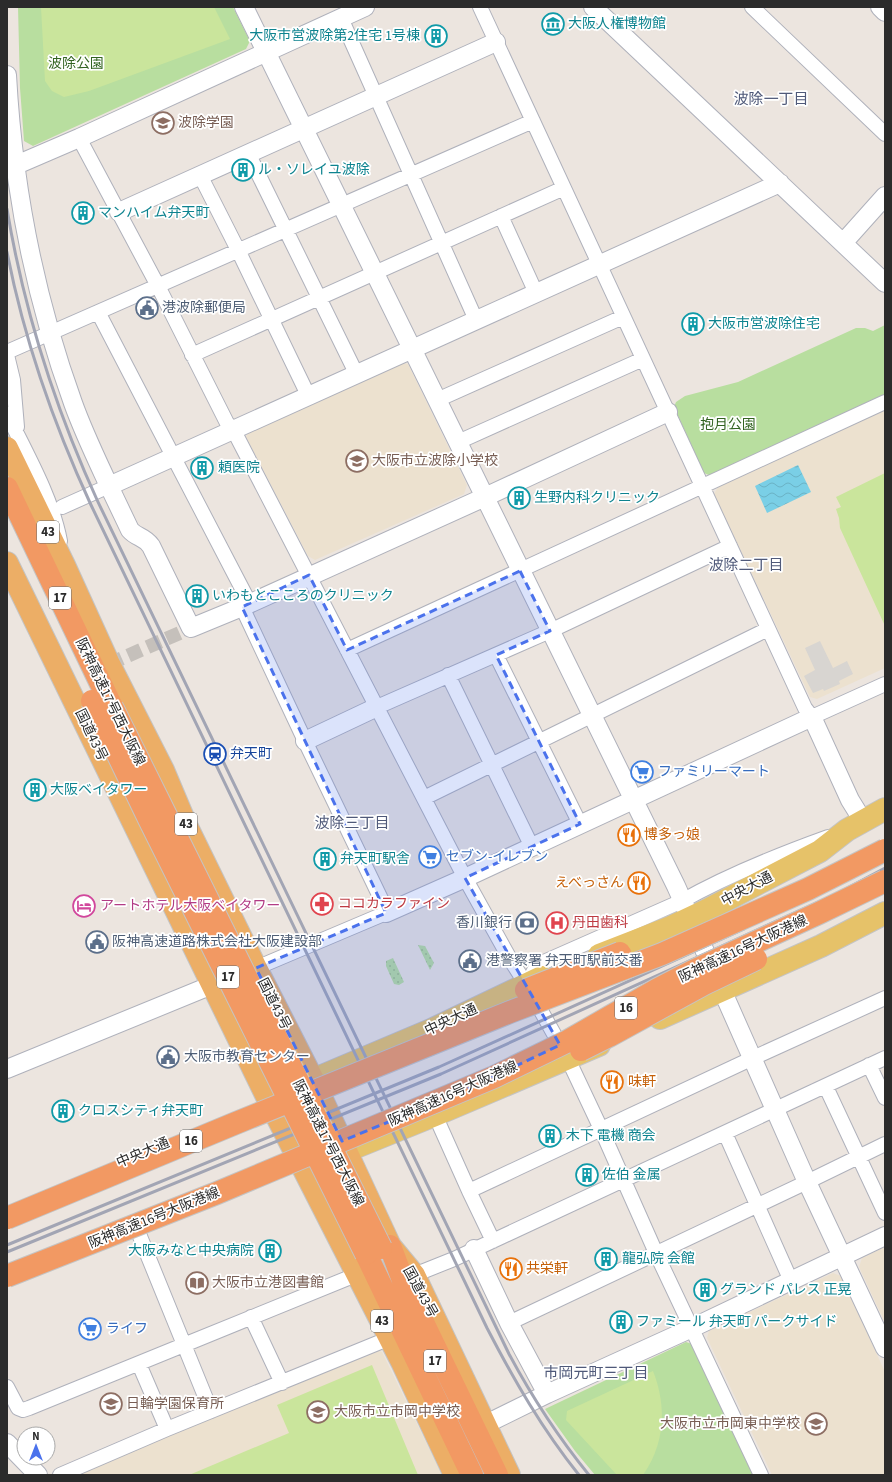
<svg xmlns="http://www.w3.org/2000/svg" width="892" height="1482" font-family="'Source Sans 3','Noto Sans JP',sans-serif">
<defs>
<pattern id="grass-dots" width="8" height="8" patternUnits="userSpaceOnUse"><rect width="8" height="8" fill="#b8de9f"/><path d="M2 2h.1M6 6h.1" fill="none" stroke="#9ebf89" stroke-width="1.8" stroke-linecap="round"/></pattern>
<pattern id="water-waves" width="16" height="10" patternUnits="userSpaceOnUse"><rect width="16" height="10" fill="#7acfe6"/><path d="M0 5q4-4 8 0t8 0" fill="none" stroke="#6ab2c5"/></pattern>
</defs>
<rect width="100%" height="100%" fill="#ece5df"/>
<path fill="#ece1cf" d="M400 362 408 364 467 485 464 494 315 560 308 556 246 437 249 430Z
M885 408V668L817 699 810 697 714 494 718 487Z
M885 1247V1323L859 1267 862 1258Z
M833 1273 841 1276 885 1372V1475H772L707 1338 709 1331Z
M376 1350 382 1352 442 1475H76L77 1472Z"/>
<path fill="url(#grass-dots)" d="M418 945 425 946 434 963 430 970Z
M393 958 404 982 399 985 394 984 386 966V961Z"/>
<path fill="#b8de9f" d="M18 7H233L250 41 246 49 33 146 24 141 20 88Z
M885 325V397L711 476 704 473 674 407 676 402 685 396 738 382 856 328H865L873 331Z
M686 1342 692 1344 755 1475H595L575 1451 545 1409Z"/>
<path fill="#cae59c" d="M41 7H214L230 39 89 91 64 97 52 91 45 81Z
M885 473V626L840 528 839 518 836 509 841 507 836 497Z
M372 1365 418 1475H189L289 1433 277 1405Z
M653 1371C667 1406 665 1444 643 1475H617L566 1420 567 1411Z"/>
<path fill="#d8d5d1" d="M820 641 833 668 847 661 853 674 839 681 840 684 824 691 823 689 813 693 804 676 815 670 805 648Z"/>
<path fill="url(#water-waves)" d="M798 465 811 492 767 513 755 486Z"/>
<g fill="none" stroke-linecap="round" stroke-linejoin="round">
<path stroke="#c5c0bb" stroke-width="14" stroke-dasharray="14 7" stroke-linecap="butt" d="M109 664 191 628"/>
<g stroke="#afb1bb" stroke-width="16">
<path id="minor" d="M480 7 805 708 812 717 885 684
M752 7 885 134
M341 18 476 320
M79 138 158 286 227 423 233 429 465 878 510 959 526 984 568 1059 601 1129 656 1253 761 1475
M248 153 356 373
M200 175 238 250 308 395
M501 216 536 293
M98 312 249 602
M7 352 533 121
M7 355 13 380 17 427
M192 355 564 188
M437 400 623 317
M7 414C26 453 52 498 60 541
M458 442 643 359
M62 507 109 486
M242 607 305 741 382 901 386 913 256 968
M347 650 885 402
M496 655 580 824
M448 675 532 847
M377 707 550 631 730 546
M424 798 768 629
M527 984 537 965 682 901C728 875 778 855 828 837
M869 1065 885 1098
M826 1087 885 1213
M435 1115 469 1191 493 1241
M725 1133 791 1281
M469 1191 753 1058 885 998
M139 1234 211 1411
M414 1275 454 1259 885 1058
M251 1317 282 1383
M509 1323 807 1182 885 1144
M139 1364 167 1429
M7 1387 18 1408 23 1410 29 1408C139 1364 248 1318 358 1274
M60 1475 167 1429 390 1338"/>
</g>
<g stroke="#afb1bb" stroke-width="20">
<path id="tertiary" d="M244 7 676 886 807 1182 885 1348
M593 7 885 283
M880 7 885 12
M7 75C13 185 35 298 73 403 83 431 96 458 109 486
M7 169 79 138 365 7
M119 212 496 42
M843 243 885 196
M668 412 485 497 242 607 191 628 151 546C144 536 137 538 130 530L109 486 780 183
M305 741 377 707
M386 913 465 878 812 717 850 800 863 821
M7 1069 212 985
M474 1249 509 1323 547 1394
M484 1425 547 1394 692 1328 885 1236
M7 1443 38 1475"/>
</g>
<g stroke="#c4c4c4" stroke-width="24">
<path id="primary" d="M599 955 671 927 707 910 820 851 847 830 885 809
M660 1018 821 946 885 913
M296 1087 431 1030 542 977
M329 1158 435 1115 599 1045"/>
</g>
<g stroke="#c4c4c4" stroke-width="24">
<path id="trunk" d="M7 448 64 565 109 664 163 770 187 827 256 968 313 1080 390 1246 414 1275 509 1475
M7 563 268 1099 402 1362 455 1475"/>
</g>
<g stroke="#c4c4c4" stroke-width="24">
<path id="motorway" d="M7 488 112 707
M390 1246 404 1283 497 1475
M366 1254 472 1475"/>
</g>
<use href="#minor" stroke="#fff" stroke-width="14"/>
<use href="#tertiary" stroke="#fff" stroke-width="18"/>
<use href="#primary" stroke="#e6c269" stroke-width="22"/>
<use href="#trunk" stroke="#ecae66" stroke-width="22"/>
<use href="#motorway" stroke="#f29963" stroke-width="22"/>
<path stroke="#a2a5b4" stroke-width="3" d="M7 209C24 311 55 408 98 502L509 1354C532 1397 558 1437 589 1475
M7 252C24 339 54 425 91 505L487 1328C514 1380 542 1429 579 1475
M7 1245 439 1067 744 929
M7 1252 441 1074 836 894 885 868"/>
<g stroke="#c4c4c4" stroke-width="24" stroke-linecap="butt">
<path id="motorway-bridge" d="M92 701 150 821 366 1254
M112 707 381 1248
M526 990 620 953
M581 1050 609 1036 704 984 756 959
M7 1218 236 1123 510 1012 662 954 808 889 885 850
M7 1276 217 1193 494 1077 566 1042 658 989 693 971 819 913 885 881"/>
</g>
<use href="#motorway-bridge" stroke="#f29963" stroke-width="22"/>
</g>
<path fill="#4b72ec" fill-opacity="0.2" stroke="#4b72ec" stroke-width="3" stroke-dasharray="8 5" stroke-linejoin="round" d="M520 571 550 631 496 655 580 824 465 878 560 1045 459 1093 342 1141 256 968 386 913 242 607 309 575 347 650Z"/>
<defs>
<g id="museum-ring" transform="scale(1.15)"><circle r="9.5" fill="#fff" stroke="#0f9aa8" stroke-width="1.5"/><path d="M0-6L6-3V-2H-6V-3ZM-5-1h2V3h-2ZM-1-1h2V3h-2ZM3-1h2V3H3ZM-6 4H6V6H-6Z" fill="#0f9aa8"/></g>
<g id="building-ring" transform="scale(1.15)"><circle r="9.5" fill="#fff" stroke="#0f9aa8" stroke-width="1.5"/><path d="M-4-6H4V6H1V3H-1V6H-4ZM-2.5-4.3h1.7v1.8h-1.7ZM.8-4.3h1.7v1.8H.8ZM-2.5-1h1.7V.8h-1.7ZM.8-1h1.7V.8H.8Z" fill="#0f9aa8"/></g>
<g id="school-ring" transform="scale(1.15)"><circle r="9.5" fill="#fff" stroke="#8d6e63" stroke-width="1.5"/><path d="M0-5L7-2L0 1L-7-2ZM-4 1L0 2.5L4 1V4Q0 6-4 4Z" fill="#8d6e63"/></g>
<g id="civic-ring" transform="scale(1.15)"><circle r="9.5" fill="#fff" stroke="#5c6f8a" stroke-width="1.5"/><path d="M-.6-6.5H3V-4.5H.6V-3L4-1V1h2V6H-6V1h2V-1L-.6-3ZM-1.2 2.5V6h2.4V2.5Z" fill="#5c6f8a"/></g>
<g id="station-ring" transform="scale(1.15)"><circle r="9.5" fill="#fff" stroke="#1a4fb4" stroke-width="1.5"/><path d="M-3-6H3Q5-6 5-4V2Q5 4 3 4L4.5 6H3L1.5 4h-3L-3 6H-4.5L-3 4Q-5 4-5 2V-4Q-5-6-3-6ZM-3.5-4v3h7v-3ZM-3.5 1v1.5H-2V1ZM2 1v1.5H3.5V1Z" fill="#1a4fb4"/></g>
<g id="supermarket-ring" transform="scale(1.15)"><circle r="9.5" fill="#fff" stroke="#3f7fe0" stroke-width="1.5"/><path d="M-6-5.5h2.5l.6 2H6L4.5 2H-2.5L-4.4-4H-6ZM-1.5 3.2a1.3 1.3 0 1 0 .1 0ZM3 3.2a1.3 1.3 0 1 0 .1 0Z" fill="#3f7fe0"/></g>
<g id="restaurant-ring" transform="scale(1.15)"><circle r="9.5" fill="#fff" stroke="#e8710a" stroke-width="1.5"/><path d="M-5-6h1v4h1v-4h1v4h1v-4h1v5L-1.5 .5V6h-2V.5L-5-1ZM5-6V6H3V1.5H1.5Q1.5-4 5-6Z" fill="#e8710a"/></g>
<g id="pharmacy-ring" transform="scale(1.15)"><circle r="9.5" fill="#fff" stroke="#e0444e" stroke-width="1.5"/><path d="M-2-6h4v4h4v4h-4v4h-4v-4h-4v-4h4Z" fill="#e0444e"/></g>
<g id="hotel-ring" transform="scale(1.15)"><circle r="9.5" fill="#fff" stroke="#d1479c" stroke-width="1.5"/><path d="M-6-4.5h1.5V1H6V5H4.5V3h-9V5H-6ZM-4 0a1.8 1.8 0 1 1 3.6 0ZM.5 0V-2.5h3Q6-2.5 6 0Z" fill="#d1479c"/></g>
<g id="bank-ring" transform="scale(1.15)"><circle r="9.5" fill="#fff" stroke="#5c6f8a" stroke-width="1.5"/><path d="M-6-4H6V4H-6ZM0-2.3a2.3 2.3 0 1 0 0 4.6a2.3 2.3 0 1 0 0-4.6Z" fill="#5c6f8a"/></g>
<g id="hospital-ring" transform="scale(1.15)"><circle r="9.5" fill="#fff" stroke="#e0444e" stroke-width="1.5"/><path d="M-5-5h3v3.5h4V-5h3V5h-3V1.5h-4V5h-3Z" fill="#e0444e"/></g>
<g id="library-ring" transform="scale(1.15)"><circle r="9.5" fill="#fff" stroke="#8d6e63" stroke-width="1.5"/><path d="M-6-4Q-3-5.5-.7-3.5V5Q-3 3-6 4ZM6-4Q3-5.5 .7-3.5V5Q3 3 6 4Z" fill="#8d6e63"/></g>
</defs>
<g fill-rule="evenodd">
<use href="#museum-ring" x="553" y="24"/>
<use href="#building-ring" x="436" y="36"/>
<use href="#school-ring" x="163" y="123"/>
<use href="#building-ring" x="243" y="170"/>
<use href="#building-ring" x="83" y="213"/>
<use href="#civic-ring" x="147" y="308"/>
<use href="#building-ring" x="693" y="324"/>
<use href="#school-ring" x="357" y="461"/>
<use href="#building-ring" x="202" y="468"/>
<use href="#building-ring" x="519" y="498"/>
<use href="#building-ring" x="197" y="596"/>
<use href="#station-ring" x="215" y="754"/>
<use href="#supermarket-ring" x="642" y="772"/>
<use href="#building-ring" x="35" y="790"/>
<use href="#restaurant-ring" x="629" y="835"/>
<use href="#supermarket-ring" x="430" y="857"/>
<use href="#building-ring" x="325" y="859"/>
<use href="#restaurant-ring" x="639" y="883"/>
<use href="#pharmacy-ring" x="322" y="904"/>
<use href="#hotel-ring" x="84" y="906"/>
<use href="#bank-ring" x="527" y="923"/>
<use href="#hospital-ring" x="557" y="923"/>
<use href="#civic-ring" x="97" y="942"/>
<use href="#civic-ring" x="470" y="961"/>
<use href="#civic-ring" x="168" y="1057"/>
<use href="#restaurant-ring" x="612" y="1082"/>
<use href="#building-ring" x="63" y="1111"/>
<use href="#building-ring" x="550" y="1136"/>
<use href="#building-ring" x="587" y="1175"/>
<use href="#building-ring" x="270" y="1251"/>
<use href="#building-ring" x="606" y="1259"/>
<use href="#restaurant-ring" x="511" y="1269"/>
<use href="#library-ring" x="197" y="1283"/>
<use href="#building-ring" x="705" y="1290"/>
<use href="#building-ring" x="621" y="1322"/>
<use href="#supermarket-ring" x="90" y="1329"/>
<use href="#school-ring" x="111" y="1404"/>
<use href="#school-ring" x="318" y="1412"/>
<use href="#school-ring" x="816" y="1424"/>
</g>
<g text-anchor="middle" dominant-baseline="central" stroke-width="3.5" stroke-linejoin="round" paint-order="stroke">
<g fill="#fff" stroke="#6b6b6b" stroke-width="1">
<rect x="37" y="521" width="22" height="22" rx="3"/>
<rect x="49" y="587" width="22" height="22" rx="3"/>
<rect x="175" y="813" width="22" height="22" rx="3"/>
<rect x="217" y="966" width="22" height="22" rx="3"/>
<rect x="615" y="997" width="22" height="22" rx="3"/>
<rect x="180" y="1130" width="22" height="22" rx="3"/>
<rect x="371" y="1310" width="22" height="22" rx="3"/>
<rect x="424" y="1350" width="22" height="22" rx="3"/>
</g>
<g font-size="13" font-weight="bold" fill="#2b2b2b">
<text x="48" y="532">43</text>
<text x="60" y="598">17</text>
<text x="186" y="824">43</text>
<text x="228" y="977">17</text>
<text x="626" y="1008">16</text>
<text x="191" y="1141">16</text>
<text x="382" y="1321">43</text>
<text x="435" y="1361">17</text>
</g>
<g font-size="14" fill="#0d838f" stroke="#fff" text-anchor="start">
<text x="568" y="24">大阪人権博物館</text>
<text x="420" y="36" text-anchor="end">大阪市営波除第2住宅 1号棟</text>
<text x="258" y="170">ル・ソレイユ波除</text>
<text x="98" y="213">マンハイム弁天町</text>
<text x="708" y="324">大阪市営波除住宅</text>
<text x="218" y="468">頼医院</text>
<text x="534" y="498">生野内科クリニック</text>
<text x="212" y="596">いわもとこころのクリニック</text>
<text x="50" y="790">大阪ベイタワー</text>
<text x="340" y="859">弁天町駅舎</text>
<text x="78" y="1111">クロスシティ弁天町</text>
<text x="566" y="1136">木下 電機 商会</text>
<text x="602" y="1175">佐伯 金属</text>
<text x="254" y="1251" text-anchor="end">大阪みなと中央病院</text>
<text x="622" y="1259">龍弘院 会館</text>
<text x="720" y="1290">グランド パレス 正晃</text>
<text x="636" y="1322">ファミール 弁天町 パークサイド</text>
</g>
<g font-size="14" fill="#326320" stroke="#fff">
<text x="76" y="64">波除公園</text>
<text x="728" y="425">抱月公園</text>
</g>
<g font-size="14" fill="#785e54" stroke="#fff" text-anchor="start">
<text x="178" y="123">波除学園</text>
<text x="372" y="461">大阪市立波除小学校</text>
<text x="212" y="1283">大阪市立港図書館</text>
<text x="126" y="1404">日輪学園保育所</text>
<text x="334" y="1412">大阪市立市岡中学校</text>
<text x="800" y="1424" text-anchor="end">大阪市立市岡東中学校</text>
</g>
<g font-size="14" fill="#4e5e75" stroke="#fff" text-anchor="start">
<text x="162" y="308">港波除郵便局</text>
<text x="512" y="923" text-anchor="end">香川銀行</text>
<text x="112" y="942">阪神高速道路株式会社大阪建設部</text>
<text x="486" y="961">港警察署 弁天町駅前交番</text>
<text x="184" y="1057">大阪市教育センター</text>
</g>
<g font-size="14" fill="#2b2b2b" stroke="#fff">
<text transform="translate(110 702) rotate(64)">阪神高速17号西大阪線</text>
<text transform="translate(91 735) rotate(64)">国道43号</text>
<text transform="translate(747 889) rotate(-28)">中央大通</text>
<text transform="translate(743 949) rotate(-25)">阪神高速16号大阪港線</text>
<text transform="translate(274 1004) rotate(63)">国道43号</text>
<text transform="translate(451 1020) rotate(-25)">中央大通</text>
<text transform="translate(453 1094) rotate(-24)">阪神高速16号大阪港線</text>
<text transform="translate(328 1143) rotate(63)">阪神高速17号西大阪線</text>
<text transform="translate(143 1153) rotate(-23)">中央大通</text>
<text transform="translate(154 1218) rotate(-22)">阪神高速16号大阪港線</text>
<text transform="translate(420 1292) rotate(61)">国道43号</text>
</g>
<g font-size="14" fill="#164399" stroke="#fff" text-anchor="start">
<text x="230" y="754">弁天町</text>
</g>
<g font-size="14" fill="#366cbe" stroke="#fff" text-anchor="start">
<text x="658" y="772">ファミリーマート</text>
<text x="446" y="857">セブン-イレブン</text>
<text x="106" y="1329">ライフ</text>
</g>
<g font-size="14" fill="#c56008" stroke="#fff" text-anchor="start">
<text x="644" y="835">博多っ娘</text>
<text x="624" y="883" text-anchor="end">えべっさん</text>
<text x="628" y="1082">味軒</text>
<text x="526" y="1269">共栄軒</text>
</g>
<g font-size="14" fill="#be3a42" stroke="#fff" text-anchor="start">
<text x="338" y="904">ココカラファイン</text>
<text x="572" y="923">丹田歯科</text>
</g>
<g font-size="14" fill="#b23c85" stroke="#fff" text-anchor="start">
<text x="100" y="906">アートホテル大阪ベイタワー</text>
</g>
<g font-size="15" fill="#4f5979" stroke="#fff">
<text x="771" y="99">波除一丁目</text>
<text x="746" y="565">波除二丁目</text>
<text x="352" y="823">波除三丁目</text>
<text x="596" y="1373">市岡元町三丁目</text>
</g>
</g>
<rect width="892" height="1482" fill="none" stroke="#2b2b2b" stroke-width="16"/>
<g transform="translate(36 1446)"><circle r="19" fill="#ffffff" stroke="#aaaaaa"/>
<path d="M0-3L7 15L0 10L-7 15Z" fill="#4b72ec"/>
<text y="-6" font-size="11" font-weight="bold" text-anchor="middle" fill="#2b2b2b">N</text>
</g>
</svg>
